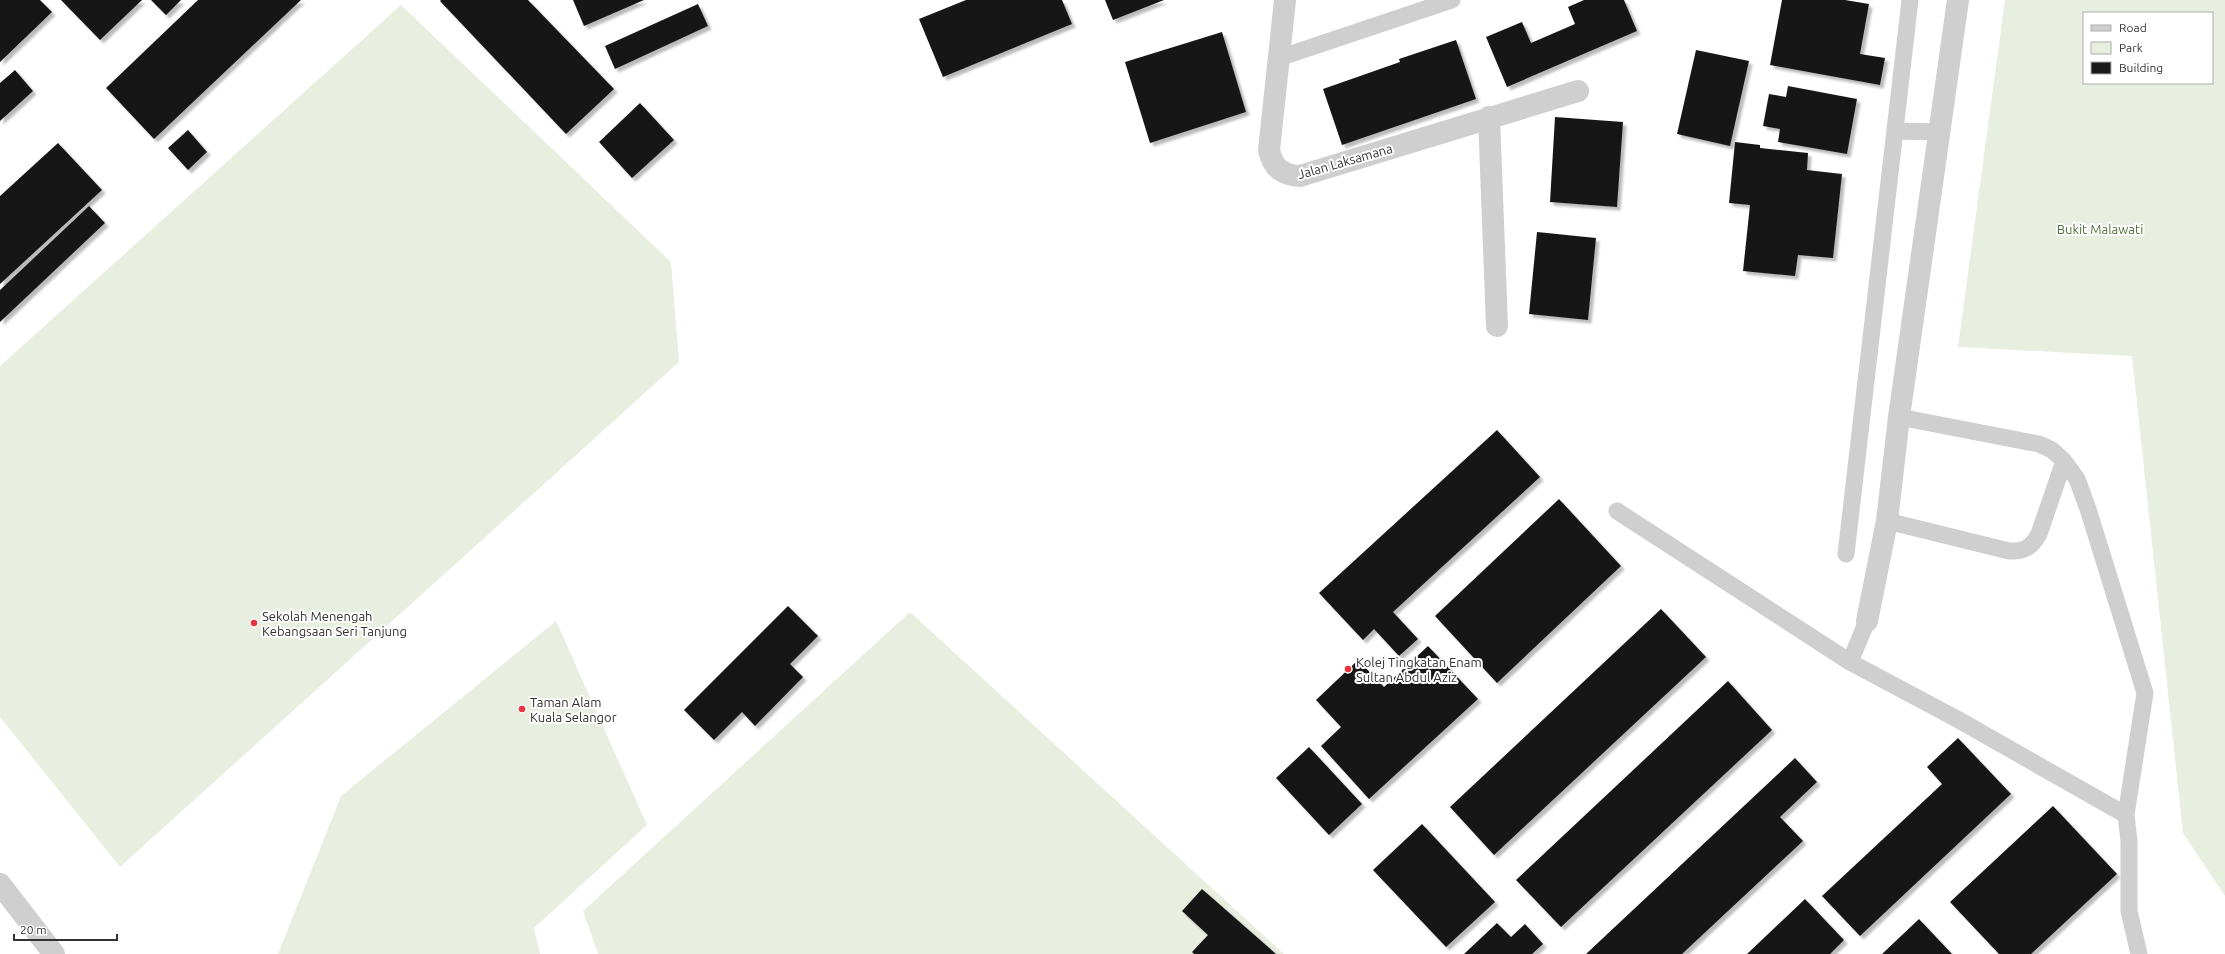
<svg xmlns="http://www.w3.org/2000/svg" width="2225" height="954" font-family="Ubuntu,sans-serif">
<defs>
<filter id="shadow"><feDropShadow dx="3.5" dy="3.5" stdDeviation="1" flood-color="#0004"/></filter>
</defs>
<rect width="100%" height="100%" fill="#fff"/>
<path fill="#e8eee0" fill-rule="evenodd" d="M2005 0H2225V896L2183 833 2132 356 1958 347ZM2084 13H2212V83H2084Z
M401 5 671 262 679 362 120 867 0 717V366Z
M910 612 1284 954H598L583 911Z
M556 621 647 825 534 928 540 954H278L341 796Z"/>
<path fill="#191919" filter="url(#shadow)" d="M0 0H40L52 12 0 62Z
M61 0H142L100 40Z
M151 0H181L166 15Z
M198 0H301L154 139 106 88Z
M441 0H528L614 89 566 134 440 1Z
M573 0H644L584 26Z
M966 0H1062L1072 24 943 77 919 19Z
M1105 0H1164L1113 20Z
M1584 0H1624L1637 31 1507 87 1486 37 1522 22 1531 43 1575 24 1568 7Z
M1782 0H1845L1869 4 1860 54 1885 58 1880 85 1770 65Z
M698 4 708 26 615 69 605 46Z
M1222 32 1246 112 1150 143 1125 62Z
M1456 40 1476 99 1342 145 1323 89 1400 62 1399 59Z
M1696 50 1749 61 1730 146 1677 134Z
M15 70 33 91 0 121V83Z
M1788 86 1857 99 1847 154 1778 142 1780 129 1763 126 1769 94 1786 97Z
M640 103 674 140 632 178 599 142Z
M1555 117 1623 122 1617 207 1550 202Z
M188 130 207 152 188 170 168 148Z
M1735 142 1760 145V148L1808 153 1807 170 1842 174 1833 258 1798 255 1795 276 1743 271 1750 205 1729 203Z
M58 143 102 190 0 284V196Z
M89 206 105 223 0 322V290Z
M1537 232 1596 238 1588 320 1529 314Z
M1497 430 1540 477 1393 612 1418 639 1399 656 1374 629 1363 640 1319 593Z
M1559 499 1621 566 1497 683 1435 616Z
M788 606 818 636 790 664 803 677 755 726 742 712 714 740 684 710Z
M1661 609 1706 657 1494 855 1450 807Z
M1428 646 1478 699 1369 799 1321 746 1341 727 1316 700 1358 660 1384 687Z
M1728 681 1772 730 1561 927 1516 880Z
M1958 738 2011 794 1860 936 1822 896 1942 784 1927 767Z
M1309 747 1362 804 1329 835 1276 778Z
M1795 758 1817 782 1780 817 1803 841 1682 954H1586Z
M2053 806 2117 874 2031 954H1999L1950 902Z
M1422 824 1495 902 1446 947 1373 870Z
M1202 889 1276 954H1194L1192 952 1208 935 1182 911Z
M1805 899 1844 940 1830 954H1747Z
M1919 919 1952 954H1882Z
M1497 923 1511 937 1525 924 1543 944 1532 954H1464Z"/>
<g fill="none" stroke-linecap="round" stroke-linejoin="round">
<path stroke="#cfcfcf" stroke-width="17" d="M1279 58 1452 0
M1895 131 1939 132
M1899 417 2039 444 2052 450 2064 461 2077 479 2088 509 2145 693 2126 815 2129 841V911L2139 954
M1617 511 1850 662 1957 719 2126 815
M1887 521 2009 551C2024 552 2032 547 2039 534L2064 461
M1846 554 1910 0
M1850 662 1867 621"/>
<path stroke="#cfcfcf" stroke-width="22" d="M1285 0 1269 150C1273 168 1282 175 1300 176L1578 91
M1489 117 1497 326
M1867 621 1887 521 1899 417 1958 0
M0 884 54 954"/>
</g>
<g fill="#eb323e" stroke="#fff" stroke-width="1.5">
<circle cx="254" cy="623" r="4"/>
<circle cx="1348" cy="669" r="4"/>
<circle cx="522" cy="709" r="4"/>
</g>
<g text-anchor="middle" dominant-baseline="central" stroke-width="4" stroke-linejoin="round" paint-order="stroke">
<g font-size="13" fill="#323232" stroke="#fff">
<text transform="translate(1345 161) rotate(-16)">Jalan Laksamana</text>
</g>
<g font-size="13" fill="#54703d" stroke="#fff">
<text x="2100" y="229">Bukit Malawati</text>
</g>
<g font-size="13" fill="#323232" stroke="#fff" text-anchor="start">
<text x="262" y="616">Sekolah Menengah<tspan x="262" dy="15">Kebangsaan Seri Tanjung</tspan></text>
<text x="1356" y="662">Kolej Tingkatan Enam<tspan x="1356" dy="15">Sultan Abdul Aziz</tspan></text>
<text x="530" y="702">Taman Alam<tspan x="530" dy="15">Kuala Selangor</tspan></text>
</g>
</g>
<rect x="2083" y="12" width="130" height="72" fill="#ffffff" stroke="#adadad"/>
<rect x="2091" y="25" width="20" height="6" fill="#cfcfcf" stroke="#adadad"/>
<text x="2119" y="32" font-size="12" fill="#323232">Road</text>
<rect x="2091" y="42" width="20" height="12" fill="#e8eee0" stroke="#adadad"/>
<text x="2119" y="52" font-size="12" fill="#323232">Park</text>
<rect x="2091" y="62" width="20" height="12" fill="#191919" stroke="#adadad"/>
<text x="2119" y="72" font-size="12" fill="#323232">Building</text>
<path d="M14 934v6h103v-6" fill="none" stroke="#323232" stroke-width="2"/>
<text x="20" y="934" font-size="12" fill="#323232" stroke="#ffffff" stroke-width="3" paint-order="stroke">20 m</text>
</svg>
